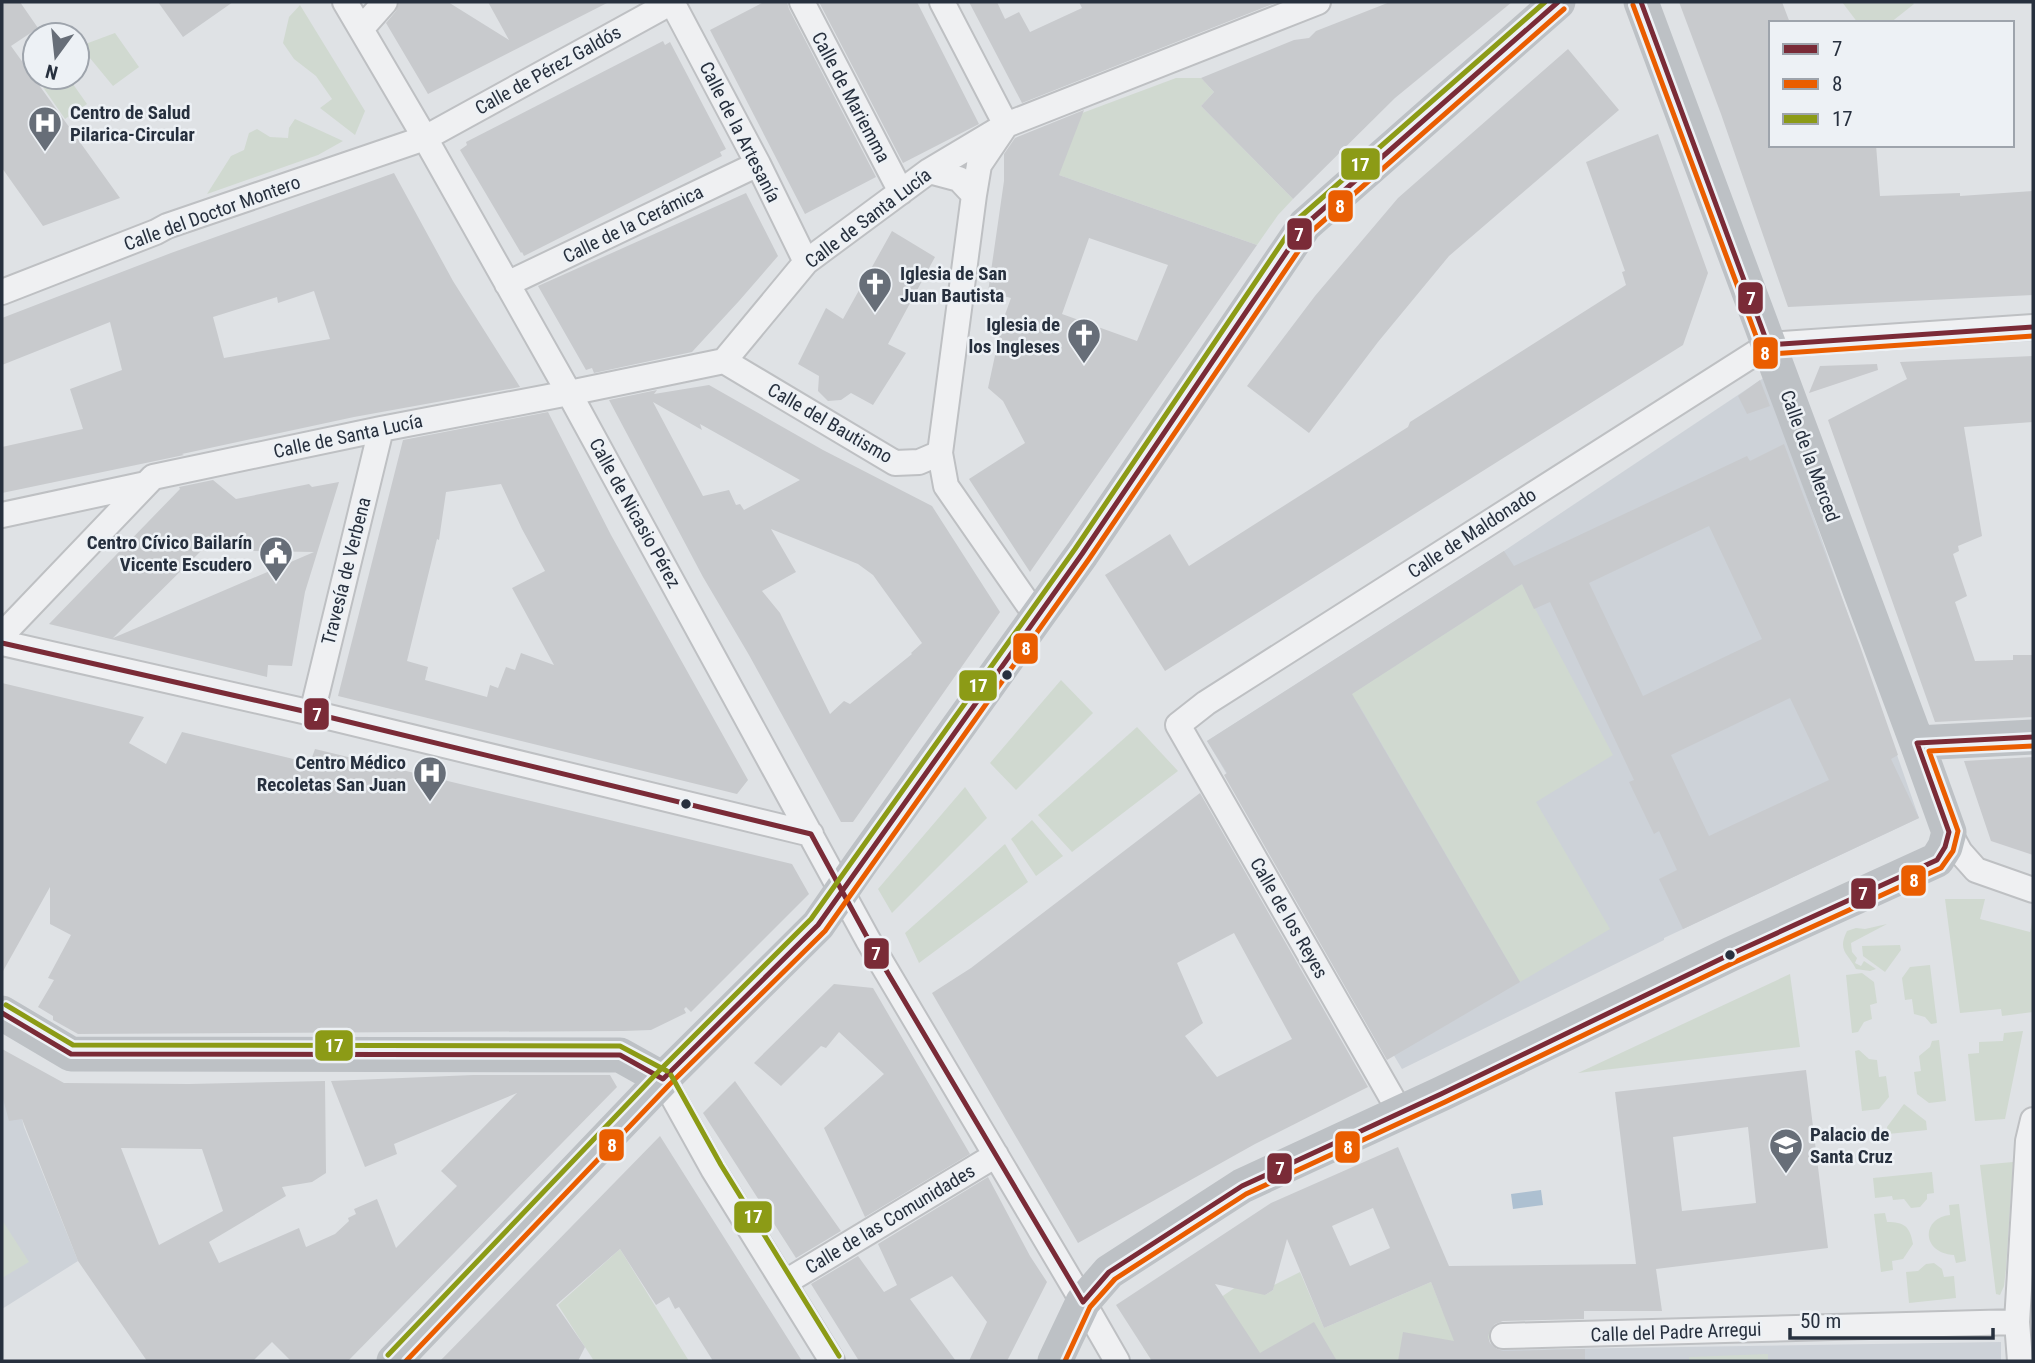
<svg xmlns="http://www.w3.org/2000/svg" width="2035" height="1363" font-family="'Roboto Condensed',sans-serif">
<rect width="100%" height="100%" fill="#dfe2e5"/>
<path fill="#cdd2d8" d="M1765 377 1919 818 1664 938V940L1402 1069 1207 741 1504 551Z
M2 1049 5 1051 24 1127 78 1261 2 1309Z
M2001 1342V1361H1485L1487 1350Z"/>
<path fill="#d0d9d0" d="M1842 2H1912L1914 4 1890 23H1858Z
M300 5 365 111 355 135 320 108 332 99 316 76 294 59 283 43 289 17Z
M115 33 139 67 113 86 80 46Z
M36 77H68L87 104 65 119Z
M1176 78H1201L1214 92 1201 106 1293 199 1278 215 1257 245 1059 175 1042 128Z
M295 119 343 141 318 155 207 194 231 156 244 150 249 133 257 129 270 137 288 138 289 128Z
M1522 584 1613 755 1536 802 1610 929 1520 982 1359 705 1350 695Z
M1061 680 1093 713 1016 790 990 763Z
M1137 727 1178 771 1072 852 1038 815Z
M965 787 987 818 892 913 878 889Z
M1032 820 1063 856 1036 876 1011 839Z
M1005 844 1028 882 919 963 905 933Z
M1945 899H1985L1980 919 2030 932 2033 918V1012L2002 1016 2001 1009 1960 1013Z
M1887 924 1851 943 1852 952 1857 958 1855 963 1861 966 1864 961 1876 969 1870 971 1856 969C1848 953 1837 951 1847 931L1856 928 1865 929Z
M1900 945 1901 950 1885 972 1863 956 1862 946Z
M1930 965 1937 1023 1931 1024 1925 1017 1914 1014 1912 999 1905 1000 1902 978 1910 967Z
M1862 973 1874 982 1877 1003 1870 1005 1872 1019 1864 1022 1858 1032 1852 1033 1846 975Z
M1790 974 1800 1047 1578 1073Z
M2023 1031 2005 1119 1975 1121 1968 1054 1979 1053V1042L2003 1041 2004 1033Z
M1939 1040 1946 1101 1929 1103 1917 1094 1914 1072 1921 1071 1919 1056 1930 1047 1932 1041Z
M1859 1050 1869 1059 1877 1060 1879 1077 1886 1076 1889 1097 1879 1109 1862 1111 1855 1051Z
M1904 1104 1926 1121 1927 1130 1888 1134 1887 1127Z
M2013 1162 2006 1269 2004 1286 2000 1295 1996 1294 1980 1165Z
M1932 1172 1934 1193 1927 1194V1199L1920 1207 1911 1208 1904 1199 1893 1200 1892 1196 1875 1198 1873 1178Z
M1959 1204 1966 1261 1956 1263 1954 1255C1920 1253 1922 1217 1950 1215L1949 1205Z
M1885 1213 1887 1222C1904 1222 1910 1226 1913 1244L1903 1259 1892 1261 1893 1270 1881 1272 1874 1214Z
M2 1220 29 1262 2 1278Z
M620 1249 689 1361H594L558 1305Z
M1934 1263 1942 1269 1944 1277 1954 1276 1956 1298 1909 1303 1906 1272 1918 1271 1926 1264Z
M1300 1272 1324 1328 1431 1282 1443 1312H1494L1485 1361H1152L1143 1347 1176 1328 1249 1278 1265 1295 1273 1290 1274 1285Z
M1768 1354V1361H1689V1357Z"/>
<path fill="#adc0d1" d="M1541 1190 1543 1205 1513 1209 1511 1194Z"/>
<path fill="#c8cacd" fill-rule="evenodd" d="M2 2H20L38 28 11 46 120 198 43 226 2 168Z
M158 2H233L183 37Z
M400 2H448L509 40 488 2H609L428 94 386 23 396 11Z
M764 2H787L789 9 876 177 805 214 710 30Z
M819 2H917L979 124 903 163Z
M969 2H997L1005 19 1019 12 1030 32 1082 8 1079 2H1278L1022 103Z
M1390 2H1512L1395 98 1293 199 1201 106 1214 92 1201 78 1294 40 1309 38 1316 31Z
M1679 2H1782L1790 23H1771V145H1876L1880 196 1960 193V196L2033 191V295L1788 307 1721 114Z
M663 41 665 45 670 42 726 149 720 152 722 156 524 256 522 252 521 253 460 150 467 145 466 142Z
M1568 49 1619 110 1449 256 1378 342 1309 433 1247 386 1315 296 1398 198Z
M1084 110 1059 175 1257 245 1030 572 969 479 1025 443 1003 401 988 388 1002 323 1011 298 988 292 1004 181V154L1015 138ZM1089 238 1168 265 1137 341 1062 314Z
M1658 134 1708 273 1683 345 1165 671 1105 575 1170 534 1189 566 1408 427 1410 422 1626 285 1622 272 1625 271 1586 162Z
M394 173 453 281 520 387 354 417 182 454 184 455 2 493V447L83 429 70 389 122 370 110 322 2 365V318L171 253ZM314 291 330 339 224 358 213 317 277 297 278 303Z
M746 193 778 256 739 301 692 352 594 373 592 368 586 370 538 286Z
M892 231 935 257 888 344 906 353 873 405 851 393 841 400 828 401 818 391 819 376 798 364 826 308 843 319Z
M2033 356V422L1964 427 1982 536 1958 546 1959 551 1953 554 1967 596 1955 602 1975 661 2013 660V655H2033V717L1935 722 1828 420 1907 379 1900 362Z
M1877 364 1878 370 1809 393 1820 366Z
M1760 380 1770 406 1747 414 1738 396Z
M709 385 823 450 932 506 1000 612 853 822H841L749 655 703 577 609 400 657 390 654 394ZM653 402 702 430 700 424 800 480 744 510 740 504 736 505 729 490 703 496ZM771 529 858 564 873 575 922 643 911 653 912 654 850 704 844 701 830 714 780 613 762 591 796 572Z
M548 412 611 535 748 780 737 794 338 696 403 440ZM501 484 522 529 545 571 512 588 554 665 521 653 515 670 506 667 498 688 490 685 487 697 425 680 428 667 407 661 437 539 439 540 446 492Z
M1784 444 1860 646 1898 755 1891 759 1919 818 1683 929 1659 879 1677 870 1659 831 1654 834 1629 782 1634 780 1550 602 1534 609 1522 584 1352 694 1520 982 1387 1060 1224 775 1227 773 1207 741 1504 551 1514 566 1747 456 1750 461ZM1709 526 1762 639 1643 696 1589 583ZM1790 698 1829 780 1709 836 1671 755Z
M213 480 236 499 309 484 312 487 339 482 305 592 292 666 268 665 267 677 49 624 180 489 179 487ZM202 550 314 552 113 638Z
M2 683 144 717 129 743 166 764 182 732 310 763 315 749 792 864 809 894 691 1012 686 1007 684 1009 686 1013 651 1030 623 1031 78 1034 53 1020V1016L38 1007 54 980 48 978 71 935 50 924V887L2 973Z
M2033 757V855L1991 841 1964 761Z
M1200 793 1368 1087 1255 1144 1078 1243 932 993 971 968ZM1234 933 1292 1039 1217 1077 1185 1036 1203 1023 1177 963Z
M834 984 873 988 970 1154 865 1217 824 1128 884 1074 839 1032 826 1048 821 1046 781 1086 754 1063Z
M2 1049 64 1083 189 1084 325 1081 326 1173 312 1182 282 1187 286 1196 209 1242 219 1263 299 1228 306 1247 335 1234 349 1221 348 1218 356 1214 354 1209 377 1199 396 1248 457 1186 441 1171 517 1093 394 1144 397 1154 365 1167 331 1081 473 1075H610L617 1087 348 1361H291L272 1342 253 1361H147L78 1261 22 1119 9 1121 2 1095ZM121 1148 202 1149 223 1211 159 1245Z
M1806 1070 1828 1248 1656 1269 1662 1311H1584V1319L1503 1321 1495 1324 1490 1330 1488 1337 1490 1343 1497 1349 1503 1351 1585 1349V1361H1398L1403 1332 1454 1341 1431 1282 1324 1328 1287 1239 1273 1290 1265 1295 1215 1284 1260 1353 1314 1322 1337 1361H1152L1116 1305 1271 1203 1398 1147 1449 1266 1636 1264 1615 1092ZM1748 1127 1756 1203 1682 1211 1673 1137ZM1373 1208 1390 1248 1350 1266 1332 1226Z
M735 1081 841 1231 796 1258 703 1113Z
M660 1136 802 1361H713L679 1307 675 1309 669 1297 656 1305 620 1249 556 1305 585 1347 578 1361H440Z
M988 1177 1030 1256 1047 1282 1007 1361H969L987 1322 952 1276 910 1299 956 1361H859L811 1284 858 1256 884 1292 897 1285 878 1244Z"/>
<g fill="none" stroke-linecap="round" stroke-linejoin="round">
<g stroke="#bec0c3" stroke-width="28">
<path id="street" d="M345 2 425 138 569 393 868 940 1083 1302 1117 1361
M672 2 758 164 806 262
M802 2 901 192
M942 2 1006 125 979 165 974 195 940 453 946 486 1037 617
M361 29 385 2
M929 171 959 179 974 195
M507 284 758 164
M2 292 156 232 167 226 425 138 672 2
M724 361 895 463 919 462 940 453
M2 515 146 484
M2 635 153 477 381 429 569 393 724 361 806 262 929 171 1006 125 1318 2
M2 643 312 713 811 834
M312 713 381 429
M1949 832 1960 852 1976 870 2033 890
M663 1079 713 1169 832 1361
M1400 1112 1178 725 1206 703 1768 345 2033 327
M784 1283 996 1155
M1503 1336 2017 1322
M2020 1361 2017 1322 2028 1141 2033 1120"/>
</g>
<use href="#street" stroke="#eff0f2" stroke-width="24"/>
<path stroke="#bdc1c5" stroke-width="35" d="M1917 743 2033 737
M2 1013 71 1054 620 1055 663 1079
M394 1361 663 1079 818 925 861 863 1082 554 1305 225 1558 2
M1055 1361 1083 1302 1109 1272 1242 1186 1441 1094 1731 954 1937 860 1945 847 1949 832 1917 743 1641 2"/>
<g stroke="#edf1f5" stroke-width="10">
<path id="bus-1" d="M1641 2 1768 345 2033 327
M2 643 312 713 811 834 873 948 1083 1302 1109 1272 1242 1186 1441 1094 1731 954 1937 860 1945 847 1949 832 1917 743 2033 737
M2 1013 71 1054 620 1055 663 1079 818 925 1082 554 1305 225 1558 2"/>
</g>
<g stroke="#edf1f5" stroke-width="10">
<path id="bus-2" d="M1633 5 1762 352 1769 354 2033 336
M406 1361 669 1085 825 931 1089 559 1312 231 1564 9
M1065 1361 1090 1307 1115 1279 1246 1194 1445 1102 1735 962 1941 868 1953 851 1958 831 1929 751 2033 746"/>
</g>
<g stroke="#edf1f5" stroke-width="10">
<path id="bus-3" d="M6 1005 73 1045 620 1046 667 1071
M671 1075 721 1165 839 1356
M388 1355 657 1073 811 919 1075 549 1298 219 1545 2"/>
</g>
<use href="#bus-1" stroke="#7a2b37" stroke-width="5"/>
<use href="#bus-2" stroke="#ea5d00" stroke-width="5"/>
<use href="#bus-3" stroke="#8c9b16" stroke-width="5"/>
</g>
<defs>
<g id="hospital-pin" transform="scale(1.75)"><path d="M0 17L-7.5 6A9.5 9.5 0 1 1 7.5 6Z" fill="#676e78" stroke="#edf1f5"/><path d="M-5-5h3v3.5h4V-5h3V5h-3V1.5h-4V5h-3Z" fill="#fff"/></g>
<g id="church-pin" transform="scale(1.75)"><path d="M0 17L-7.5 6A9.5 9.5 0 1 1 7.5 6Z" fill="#676e78" stroke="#edf1f5"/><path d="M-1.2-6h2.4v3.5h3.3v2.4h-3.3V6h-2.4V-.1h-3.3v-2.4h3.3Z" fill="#fff"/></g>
<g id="civic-pin" transform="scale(1.75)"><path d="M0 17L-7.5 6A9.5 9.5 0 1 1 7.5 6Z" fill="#676e78" stroke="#edf1f5"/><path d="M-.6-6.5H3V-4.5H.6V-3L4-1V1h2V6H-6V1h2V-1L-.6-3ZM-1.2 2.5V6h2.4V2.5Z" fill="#fff"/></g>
<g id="university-pin" transform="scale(1.75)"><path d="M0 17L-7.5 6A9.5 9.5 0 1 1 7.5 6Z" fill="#676e78" stroke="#edf1f5"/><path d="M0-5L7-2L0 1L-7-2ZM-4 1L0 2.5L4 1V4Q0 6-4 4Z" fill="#fff"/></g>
</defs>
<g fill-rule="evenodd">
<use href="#hospital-pin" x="45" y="123"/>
<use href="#church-pin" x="875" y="284"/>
<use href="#church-pin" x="1084" y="335"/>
<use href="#civic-pin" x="276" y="553"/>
<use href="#hospital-pin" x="430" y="773"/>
<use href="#university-pin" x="1786" y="1145"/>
</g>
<g fill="#27303e" stroke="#edf1f5" stroke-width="2.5">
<circle cx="1007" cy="675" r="6"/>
<circle cx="686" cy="804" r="6"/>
<circle cx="1730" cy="955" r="6"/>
</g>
<g text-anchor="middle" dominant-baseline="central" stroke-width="5" stroke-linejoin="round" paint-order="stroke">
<g font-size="19" fill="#27303e" stroke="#edf1f5">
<text transform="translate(548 70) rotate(-29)">Calle de Pérez Galdós</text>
<text transform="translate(851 97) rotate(62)">Calle de Mariemma</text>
<text transform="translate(740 132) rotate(63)">Calle de la Artesanía</text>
<text transform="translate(212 213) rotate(-20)">Calle del Doctor Montero</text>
<text transform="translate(868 218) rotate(-37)">Calle de Santa Lucía</text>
<text transform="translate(633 224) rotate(-26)">Calle de la Cerámica</text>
<text transform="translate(830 423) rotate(30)">Calle del Bautismo</text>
<text transform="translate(348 436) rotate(-12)">Calle de Santa Lucía</text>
<text transform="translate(1810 456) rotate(70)">Calle de la Merced</text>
<text transform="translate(635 513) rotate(61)">Calle de Nicasio Pérez</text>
<text transform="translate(1472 533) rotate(-33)">Calle de Maldonado</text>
<text transform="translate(346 571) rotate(-76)">Travesía de Verbena</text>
<text transform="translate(1289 918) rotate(60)">Calle de los Reyes</text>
<text transform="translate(890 1219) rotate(-31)">Calle de las Comunidades</text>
<text transform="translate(1676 1332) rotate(-2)">Calle del Padre Arregui</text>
</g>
<g font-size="19" font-weight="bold" fill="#27303e" stroke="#edf1f5" text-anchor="start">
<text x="70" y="112">Centro de Salud<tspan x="70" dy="22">Pilarica-Circular</tspan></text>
<text x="900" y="273">Iglesia de San<tspan x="900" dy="22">Juan Bautista</tspan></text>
<text x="1060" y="324" text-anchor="end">Iglesia de<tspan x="1060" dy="22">los Ingleses</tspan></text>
<text x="252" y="542" text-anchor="end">Centro Cívico Bailarín<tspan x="252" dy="22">Vicente Escudero</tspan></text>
<text x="406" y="762" text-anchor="end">Centro Médico<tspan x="406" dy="22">Recoletas San Juan</tspan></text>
<text x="1810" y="1134">Palacio de<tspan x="1810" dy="22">Santa Cruz</tspan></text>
</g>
</g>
<g stroke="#edf1f5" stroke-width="2.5">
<rect x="1340" y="147" width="41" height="34" rx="7" fill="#8c9b16"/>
<rect x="1327" y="189" width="27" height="34" rx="7" fill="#ea5d00"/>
<rect x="1286" y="217" width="27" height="34" rx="7" fill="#7a2b37"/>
<rect x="1737" y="281" width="27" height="34" rx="7" fill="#7a2b37"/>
<rect x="1752" y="336" width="27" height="34" rx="7" fill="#ea5d00"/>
<rect x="1012" y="632" width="27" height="33" rx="7" fill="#ea5d00"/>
<rect x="958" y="669" width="40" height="33" rx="7" fill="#8c9b16"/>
<rect x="303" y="697" width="27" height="34" rx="7" fill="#7a2b37"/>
<rect x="1900" y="864" width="27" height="33" rx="7" fill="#ea5d00"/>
<rect x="1850" y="877" width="27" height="33" rx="7" fill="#7a2b37"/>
<rect x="863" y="937" width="27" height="33" rx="7" fill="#7a2b37"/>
<rect x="314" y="1029" width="40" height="33" rx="7" fill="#8c9b16"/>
<rect x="598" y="1128" width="27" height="34" rx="7" fill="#ea5d00"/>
<rect x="1334" y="1130" width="27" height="34" rx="7" fill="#ea5d00"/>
<rect x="1266" y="1152" width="27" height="33" rx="7" fill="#7a2b37"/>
<rect x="733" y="1200" width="40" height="34" rx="7" fill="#8c9b16"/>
</g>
<g font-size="19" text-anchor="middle" font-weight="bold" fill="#fff">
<text x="1360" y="171">17</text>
<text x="1340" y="213">8</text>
<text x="1299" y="241">7</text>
<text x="1751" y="305">7</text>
<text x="1765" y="360">8</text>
<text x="1026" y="655">8</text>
<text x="978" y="692">17</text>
<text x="317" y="721">7</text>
<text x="1914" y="887">8</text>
<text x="1863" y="900">7</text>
<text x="876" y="960">7</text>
<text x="334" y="1052">17</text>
<text x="612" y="1152">8</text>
<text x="1348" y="1154">8</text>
<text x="1280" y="1175">7</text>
<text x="753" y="1223">17</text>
</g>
<rect width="2035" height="1363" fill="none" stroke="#27303e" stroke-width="7"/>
<rect x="1769" y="21" width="245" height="126" fill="#edf1f5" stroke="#9ea4ac" stroke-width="2"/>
<rect x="1783" y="44" width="35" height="10" fill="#7a2b37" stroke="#9ea4ac" stroke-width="2"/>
<text x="1832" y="56" font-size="21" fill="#27303e">7</text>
<rect x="1783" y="79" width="35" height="10" fill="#ea5d00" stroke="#9ea4ac" stroke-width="2"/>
<text x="1832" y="91" font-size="21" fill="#27303e">8</text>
<rect x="1783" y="114" width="35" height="10" fill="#8c9b16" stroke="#9ea4ac" stroke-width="2"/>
<text x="1832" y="126" font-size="21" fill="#27303e">17</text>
<g transform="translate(56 56) rotate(195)"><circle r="33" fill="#edf1f5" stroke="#9ea4ac" stroke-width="2"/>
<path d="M0-5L12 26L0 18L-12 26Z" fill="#676e78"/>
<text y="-10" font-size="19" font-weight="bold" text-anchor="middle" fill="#27303e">N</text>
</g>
<path d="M1790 1328v10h203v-10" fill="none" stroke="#27303e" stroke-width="3.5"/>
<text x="1800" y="1328" font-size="21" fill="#27303e" stroke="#edf1f5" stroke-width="5" paint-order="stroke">50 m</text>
</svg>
